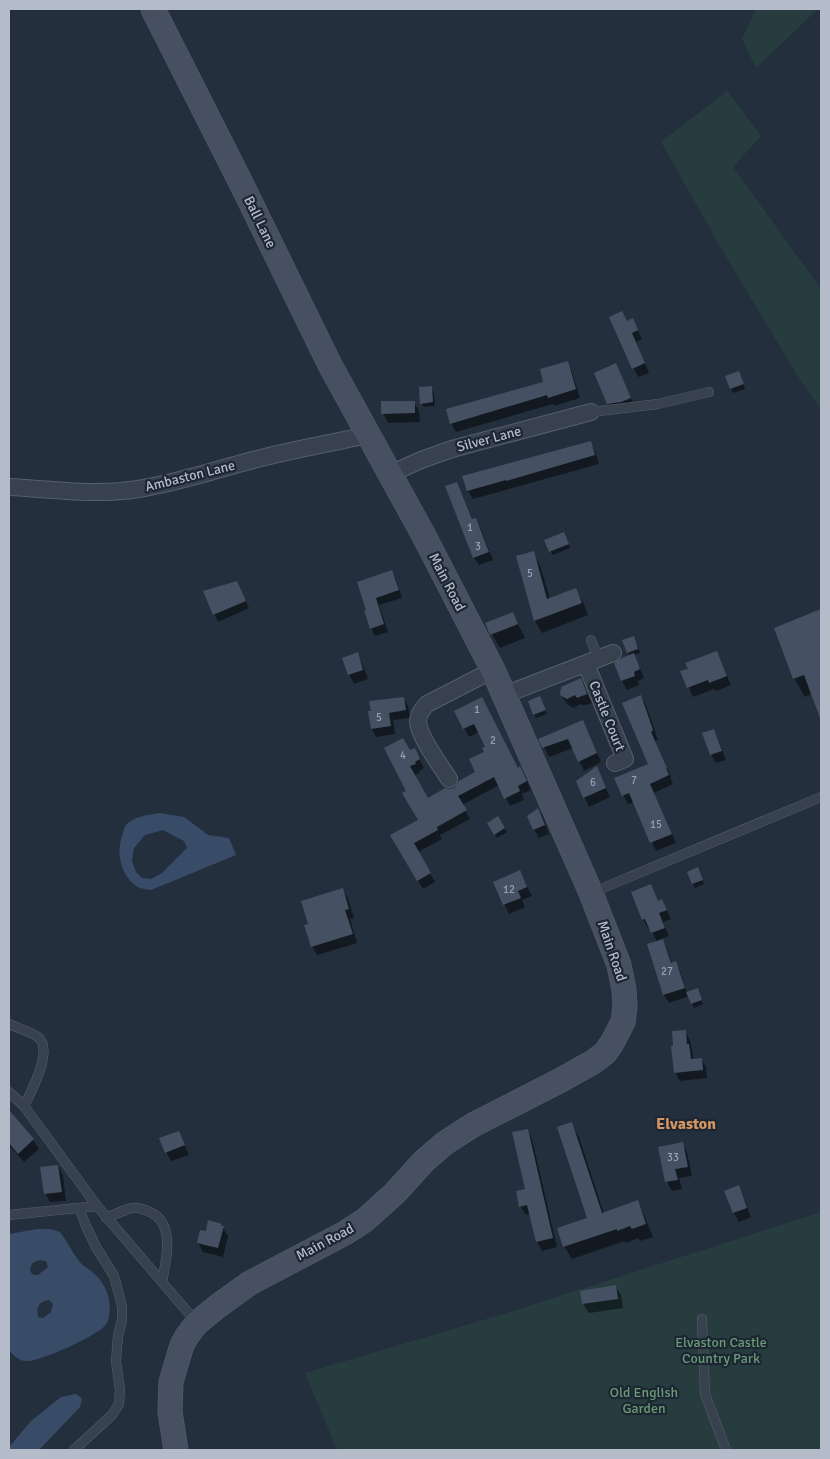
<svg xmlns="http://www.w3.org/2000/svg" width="830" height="1459" font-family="Signika,sans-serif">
<rect width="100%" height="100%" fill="#242f3e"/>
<path fill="#263c3f" d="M756 9H818L756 68 742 39Z
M727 91 761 136 733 167 821 289V412L819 406 797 375 721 248 661 142Z
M821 1212V1450H337L305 1373 510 1312Z"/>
<path fill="#394c67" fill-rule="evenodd" d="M159 813 184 817 208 835 229 838 236 855 151 890C146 889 140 889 136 886 121 875 116 854 122 836 123 832 124 828 126 825 135 816 147 815 159 813ZM163 830 184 841 187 848 162 873 151 879 142 878 136 872 132 861 134 848 145 835Z
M37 1229H50L60 1232C67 1241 72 1252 79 1261 82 1265 87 1268 91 1271 100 1278 107 1288 109 1300 110 1306 110 1317 107 1323 102 1334 41 1361 28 1361 21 1362 13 1356 9 1350V1234ZM40 1260 46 1261 48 1267 38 1275H33L30 1271C31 1263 33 1262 40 1260ZM49 1300 53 1304 51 1312 43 1318 38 1317C36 1307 39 1301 49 1300Z
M76 1394 82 1399 80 1407 39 1450H9V1447L31 1421 61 1397Z"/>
<path fill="#0007" d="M611 318 627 322 637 329 642 339 636 342 649 373 638 377Z
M567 363 572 372 580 398 554 406 553 404 456 432 451 423 545 383Z
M616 365 635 407 613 413 608 403Z
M726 376H741L745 389 733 393Z
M431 388 434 392 435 406 424 407 421 403Z
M414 402 419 411 420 422 388 423 383 413Z
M590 442 595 451 599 464 473 499 468 491Z
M457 484 461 492 473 520 475 519 480 527 493 560 479 565 474 558 447 486Z
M566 537 570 548 553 555 550 551Z
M533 553 540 565 550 599 575 589 583 602 588 615 542 633 535 621 517 557Z
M392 572 396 579 402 598 379 605 388 632 375 636 371 628 366 611Z
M237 582 249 608 218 622 205 592Z
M821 611V717L812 694 805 697 794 678 775 628Z
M513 614 525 638 500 648 486 624Z
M636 642 640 653 634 655 644 678 638 681 639 685 627 690 622 681 630 656 628 653Z
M716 652 721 661 731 685 716 691 714 689 693 697 682 672 689 670Z
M357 654 362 663 368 679 354 684 349 674Z
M580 680 592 703 583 706 581 704 573 708 567 704 561 695Z
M641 696 646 705 658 740 655 741 671 777H670L673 784 654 793 676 843 656 851 634 802 628 804 623 795 650 765Z
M403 698 408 706 410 718 393 720 395 734 376 737 372 729 370 712Z
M482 698 518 769 525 776 531 790 522 794 524 800 510 806 499 785 462 805 470 819 440 835 442 839 418 852 435 882 423 889 392 836 419 821 407 791 410 752 419 758 424 768 419 771 420 773 414 775 427 799 455 789 477 772 486 748 479 732 469 737 455 711Z
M542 701 547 714 536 718 534 714Z
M587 730 601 762 584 771 573 748 549 757 540 740Z
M713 730 718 739 726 760 716 763 711 754Z
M596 768 610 797 589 807 577 781Z
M538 809 543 818 549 834 539 838 534 829Z
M498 818 507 832 497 838 489 823Z
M519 871 532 896 522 900 525 907 509 914 494 882Z
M700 873 704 884 695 888 693 884Z
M650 886 658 902 662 900 671 919 663 922 669 936 661 939 667 948 672 964 675 963 680 971 687 993H699L703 1004 694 1008 689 996 669 1003 664 995 648 945 657 942 650 927 648 928 643 920Z
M342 889 348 898 354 918 350 919 357 943 317 955 312 946 309 925Z
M685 1031 690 1040 694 1060 701 1059 706 1067 707 1078 680 1081 675 1072Z
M9 1112 33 1140 39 1149 24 1162 9 1145Z
M571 1124 579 1137 604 1214 637 1202 644 1215 653 1237 640 1241 638 1238 626 1243 625 1241 572 1259 564 1246 589 1219Z
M527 1130 532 1139 557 1247 542 1251 537 1242 530 1214 526 1215 520 1206 527 1190Z
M179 1133 189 1155 171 1161 166 1152Z
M682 1143 687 1152 692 1176 679 1178 682 1189 672 1191 667 1182 660 1148Z
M58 1166 63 1176 66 1201 50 1202 45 1193Z
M738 1187 743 1196 751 1217 739 1222 734 1213 725 1192Z
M221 1225 228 1236 223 1257 203 1252 198 1243 207 1233Z
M615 1286 621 1295 623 1308 589 1313 583 1304 582 1292Z"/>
<path fill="#455162" d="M622 311 627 321 633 318 638 330 632 333 645 363 632 369 609 317Z
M568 361 576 389 548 398 547 395 450 424 446 409 543 382 540 369Z
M616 363 631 398 621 402 607 404 594 373Z
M739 371 744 384 730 389 725 376Z
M432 386 433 402 420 404 419 387Z
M381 401H415V413L381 414Z
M591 441 595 455 506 481V480L467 491 462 476Z
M457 482 472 519 476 518 489 552 473 558 445 486Z
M564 532 569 544 549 552 544 540Z
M534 551 547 599 576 588 582 603 534 621 516 556Z
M392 570 399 590 376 598 384 624 370 629 364 610H366L357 582Z
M237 581 246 601 213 615 203 591Z
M821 609V718H820L804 675 793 679 774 628Z
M513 612 518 624 490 635 485 623Z
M634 636 638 649 627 653 622 640Z
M717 651 727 676 709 683 708 680 687 688 680 671 688 669 685 663Z
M358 652 363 670 348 675 342 658Z
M634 653 640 669 634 672 635 676 621 681 614 663 622 658Z
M581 678 587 694 577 698 575 695 567 699 560 695 561 687Z
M641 695 653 730 651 732 667 768H666L669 775 650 784 672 834 650 843 629 793 622 796 614 778 648 764 622 703Z
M540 696 546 710 533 715 528 701Z
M404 697 406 710 389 713 391 726 371 729 368 711H371L369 701Z
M482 697 518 768 520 766 527 781 518 786 520 791 504 799 494 777 458 796 467 810 437 827 438 830 414 843 431 873 417 881 390 835 418 820 402 793 406 791 384 748 403 738 410 750 415 748 420 759 415 762 416 764 410 766 428 798 445 788 449 789 454 788 459 781 475 772 469 759 484 752 482 748 485 747 474 724 463 729 454 711Z
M583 720 597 753 578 762 568 739 542 748 538 739Z
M714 729 722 751 710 755 702 733Z
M597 766 606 788 583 798 576 781Z
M538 808 545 825 533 830 527 816Z
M498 816 505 828 494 835 487 823Z
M698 867 703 880 692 884 687 872Z
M520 870 527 887 518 891 521 898 503 905 493 882Z
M651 884 658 901 662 899 667 910 659 913 665 928 651 933 645 919 642 920 631 892Z
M343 888 349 909 345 910 353 934 311 947 304 925 308 924 301 901Z
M663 939 671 963 676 961 685 988 663 995 647 944Z
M698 988 702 1000 691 1004 686 992Z
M686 1030 687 1044H689L691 1059 702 1058 703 1070 674 1073 671 1046H673L672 1031Z
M9 1110 34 1139 18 1154 9 1143Z
M572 1122 602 1213 638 1200 646 1224 632 1229 630 1226 617 1231V1229L563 1247 557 1228 587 1218 557 1127Z
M528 1129 553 1238 536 1242 527 1205 519 1207 516 1191 525 1189 512 1132Z
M179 1131 185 1145 165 1153 159 1138Z
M683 1142 688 1167 675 1169 678 1180 665 1182 658 1147Z
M58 1165 62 1192 44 1194 40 1167Z
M739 1185 747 1208 733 1213 724 1191Z
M208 1220 222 1224 221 1226H224L218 1248 197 1243 200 1230 206 1231Z
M616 1285 618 1299 582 1304 580 1291Z"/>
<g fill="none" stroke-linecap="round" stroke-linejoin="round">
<g stroke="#565f6c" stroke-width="10">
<path id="service" d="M591 412 658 404 709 392
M591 640 598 658
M591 893 821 797
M9 1024C15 1027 33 1033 38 1037 54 1050 31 1092 24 1106
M9 1092 24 1106 97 1206
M9 1215 97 1206 197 1323
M106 1218C114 1215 123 1210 132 1208 138 1207 145 1210 150 1212 176 1224 166 1260 162 1282
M702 1319 705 1394 726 1450
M74 1450 112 1415 119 1404 120 1390 116 1361 118 1336 122 1320V1306L114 1276 96 1247 86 1226 79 1208"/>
</g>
<g stroke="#565f6c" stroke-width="18">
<path id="minor" d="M390 474 421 460 452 449 591 412
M9 487C51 489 96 496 138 489 177 483 215 470 253 460 291 450 330 443 369 435
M586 664 625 759 615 763
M504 695 613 653
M449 779C441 766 419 737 418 722 418 715 422 709 427 704L493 670"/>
</g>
<g stroke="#565f6c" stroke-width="25">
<path id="secondary" d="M153 9 242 185 330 365 423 534 493 670 591 893 619 965 624 990 625 1007 623 1022 612 1043 605 1053 593 1062 561 1080 473 1125 445 1143 424 1161 395 1193 365 1220 345 1233 250 1283 218 1306 197 1323 187 1336 182 1345 171 1382 170 1412 176 1450"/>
</g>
<use href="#service" stroke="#38414e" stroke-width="9"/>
<use href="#minor" stroke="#38414e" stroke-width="16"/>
<use href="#secondary" stroke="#465061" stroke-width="24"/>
</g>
<g text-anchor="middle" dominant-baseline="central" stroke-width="4.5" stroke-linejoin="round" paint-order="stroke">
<g font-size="11" fill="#98a1af">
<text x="470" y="527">1</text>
<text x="478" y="546">3</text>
<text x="530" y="573">5</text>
<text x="477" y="709">1</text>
<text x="379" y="717">5</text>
<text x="493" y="740">2</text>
<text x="403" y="755">4</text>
<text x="634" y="780">7</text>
<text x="593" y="782">6</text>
<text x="656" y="824">15</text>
<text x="509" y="889">12</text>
<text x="667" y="971">27</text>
<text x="673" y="1157">33</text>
</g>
<g font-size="14" fill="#b4bcc9" stroke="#1d2633">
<text transform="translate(260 222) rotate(64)">Ball Lane</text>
<text transform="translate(489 439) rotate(-15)">Silver Lane</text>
<text transform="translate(190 476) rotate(-14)">Ambaston Lane</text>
<text transform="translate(447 582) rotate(63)">Main Road</text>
<text transform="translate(607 716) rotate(68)">Castle Court</text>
<text transform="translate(612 951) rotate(71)">Main Road</text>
<text transform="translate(325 1242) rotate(-28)">Main Road</text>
</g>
<g font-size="14" fill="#6b9a76" stroke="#1d2633">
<text x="721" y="1342">Elvaston Castle<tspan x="721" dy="16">Country Park</tspan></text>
<text x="644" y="1392">Old English<tspan x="644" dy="16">Garden</tspan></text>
</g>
<g font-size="16" font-weight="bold" fill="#d59563" stroke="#1d2633">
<text x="686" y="1124">Elvaston</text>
</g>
</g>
<rect width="830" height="1459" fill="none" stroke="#b4bcc9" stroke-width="20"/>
</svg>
